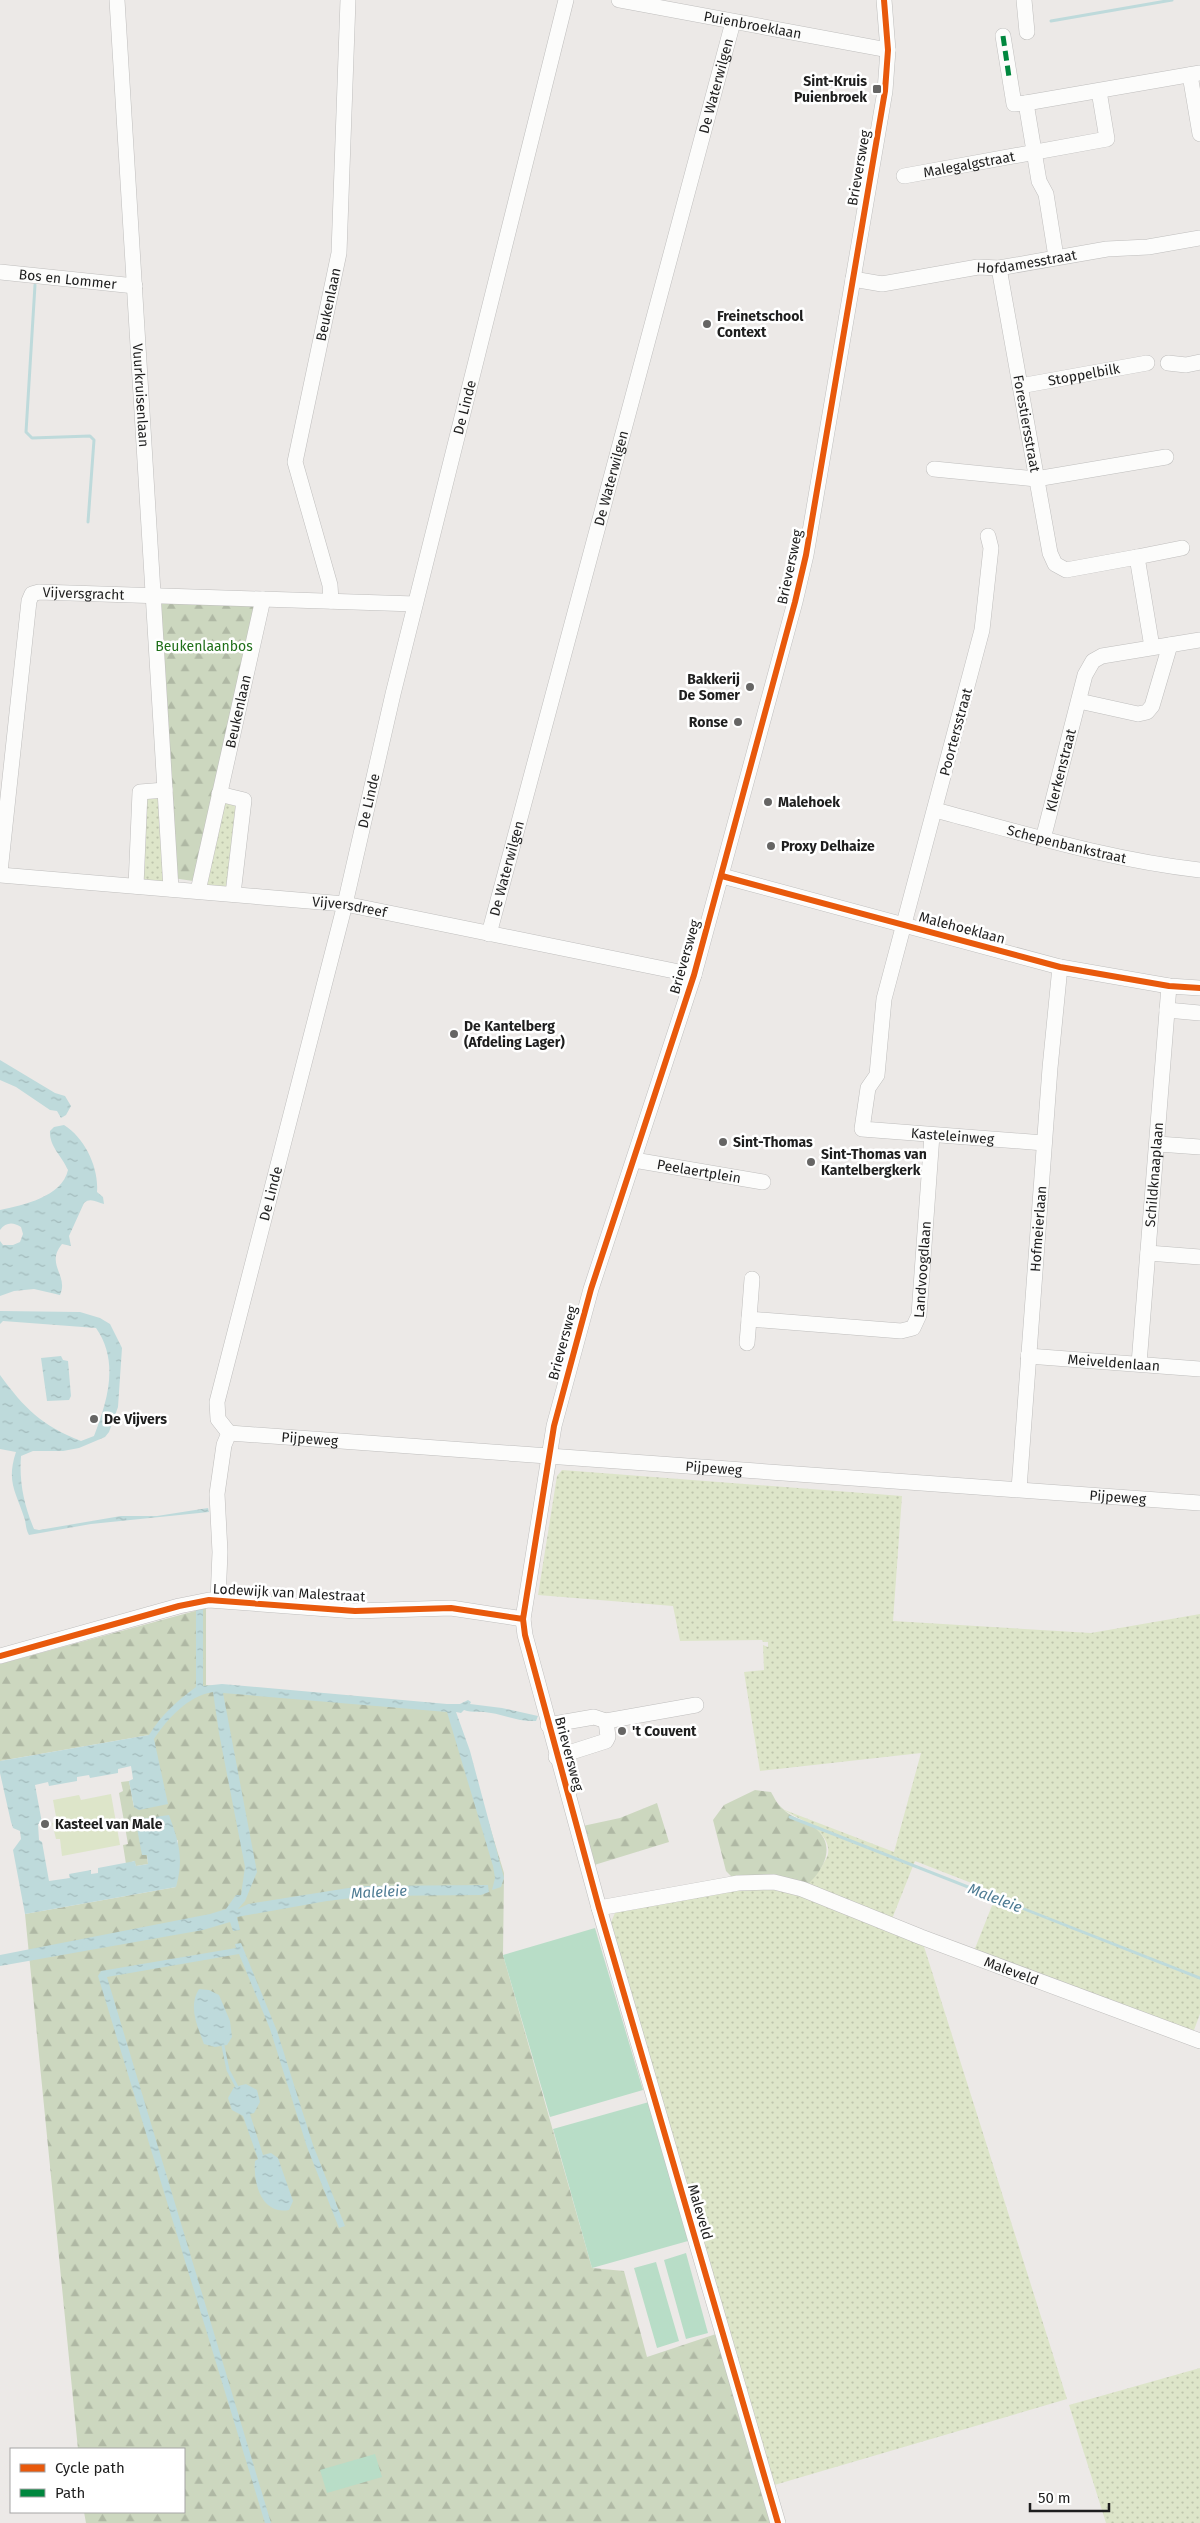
<svg xmlns="http://www.w3.org/2000/svg" width="1200" height="2523" font-family="'Fira Sans',sans-serif">
<defs>
<pattern id="grass-dots" width="8" height="8" patternUnits="userSpaceOnUse" patternTransform="scale(1.25)"><rect width="8" height="8" fill="#dde5c9"/><path d="M2 2h.1M6 6h.1" fill="none" stroke="#bdc4ac" stroke-width="1.8" stroke-linecap="round"/></pattern>
<pattern id="forest-firs" width="22" height="20" patternUnits="userSpaceOnUse" patternTransform="scale(1.25)"><rect width="22" height="20" fill="#ccd7bf"/><path d="M5 1l3.5 6h-7zM16 11l3.5 6h-7z" fill="#afb8a4"/></pattern>
<pattern id="water-ripples" width="26" height="14" patternUnits="userSpaceOnUse" patternTransform="scale(1.25)"><rect width="26" height="14" fill="#bedadb"/><path d="M2 4q2-2 4 0t4 0M15 11q2-2 4 0t4 0" fill="none" stroke="#a3bbbc"/></pattern>
</defs>
<rect width="100%" height="100%" fill="#ece9e7"/>
<path fill="url(#grass-dots)" d="M159 795 166 878 162 883 142 880 144 799Z
M223 802 238 806 229 886 209 888 204 883Z
M562 1470 902 1496 893 1621 1091 1633 1200 1614V2014L1191 2038 972 1956 997 1893 915 1861 890 1924 921 1937 1067 2399 771 2486 609 1927 617 1908 821 1868C823 1864 827 1858 828 1854 832 1831 797 1818 782 1809L894 1852 921 1753 760 1771 744 1672 764 1670 763 1645 768 1647V1642H763L762 1640 680 1641 673 1606 538 1595 557 1476Z
M1200 2368V2523H1106L1069 2405Z"/>
<path fill="url(#forest-firs)" d="M160 600 257 606 193 881 173 878Z
M206 1608V1685L454 1709 504 1873 503 1955 592 2268 624 2271 647 2357 716 2334 773 2523H86L84 2512H184V2449H78L25 1914 176 1887 178 1840 143 1855H147L148 1864 136 1866 134 1861 126 1864 123 1845 128 1844 119 1793 123 1791 121 1782 129 1781 134 1807 149 1735 0 1761V1664Z
M755 1790 771 1792C774 1797 777 1804 782 1808 790 1817 805 1821 815 1828 839 1847 821 1875 802 1889L738 1883 726 1871 713 1820 724 1805Z
M657 1803 669 1842 591 1866 578 1827 620 1818Z"/>
<path fill="#dde5c9" d="M111 1794 120 1845 62 1856 60 1839H56L52 1823 57 1822 53 1800 79 1795 81 1800Z"/>
<path fill="#b8ddc7" d="M595 1928 643 2090 550 2117 503 1955Z
M649 2102 688 2241 592 2268 553 2129Z
M686 2253 708 2333 686 2339 664 2260Z
M656 2262 679 2341 657 2348 634 2268Z
M375 2454 382 2477 327 2493 320 2470Z"/>
<path fill="url(#water-ripples)" d="M0 1060 55 1093 65 1096 71 1106 66 1115 61 1118 57 1111 50 1110 16 1087 0 1080Z
M64 1125C85 1138 99 1168 97 1192L103 1197 104 1204C97 1203 91 1197 84 1203L69 1236 71 1246 62 1244C45 1265 69 1275 60 1295L34 1289 14 1291 0 1296V1241L3 1245H13L20 1242 23 1234 21 1227C13 1222 6 1222 0 1230V1210C23 1205 62 1197 68 1170 62 1156 49 1146 50 1131L54 1127Z
M0 1311 80 1312 100 1318 110 1324 122 1348 118 1407 109 1432 105 1437 79 1448 63 1451H33L21 1456C19 1482 24 1505 34 1529L39 1530 121 1516H157L208 1508 209 1512 91 1524 29 1535C26 1530 26 1525 25 1520 16 1492 6 1482 16 1452L0 1449V1375C25 1409 41 1425 81 1441L94 1436C107 1402 120 1362 96 1328L3 1321 0 1324Z
M61 1356 63 1360 68 1361 71 1396 69 1400 47 1401 41 1358Z
M200 1606 203 1609V1686L222 1684 447 1704H460L468 1700 471 1702 470 1704 502 1708 538 1716 536 1721C520 1722 505 1715 491 1713 482 1711 472 1713 464 1710L461 1713 456 1712 470 1751 504 1878 501 1887 492 1890 495 1878 493 1866 447 1712 223 1693 257 1872 245 1901 238 1909 248 1904 361 1886 488 1885 489 1892 481 1895 369 1896 327 1901 237 1917 240 1930 233 1931 230 1922 203 1930 0 1966V1955L210 1914 226 1909 236 1895H241L245 1867 219 1733 213 1692C188 1696 168 1718 154 1739L168 1804 139 1810 134 1807 129 1781 133 1779 131 1766 118 1769V1773L90 1778 89 1775 77 1777V1781L49 1786 48 1782 35 1785 42 1823 38 1824 39 1840 42 1842 49 1881 70 1878 69 1874 91 1870V1874L98 1873V1868L135 1861 136 1866 148 1864 147 1855H142L136 1823 140 1819 169 1815C179 1843 184 1858 176 1887L25 1914 13 1850 21 1839 20 1831 13 1828 11 1822 0 1773V1761L149 1735C162 1714 177 1701 196 1687V1608Z
M241 1943 277 2031 313 2145 345 2226 339 2228 307 2147 270 2029 239 1954 107 1977 271 2523H265L98 1976 101 1971 236 1948 235 1944Z
M199 1989 209 1990 219 1995 230 2021 232 2037 227 2045 215 2047 204 2044C197 2025 188 2007 199 1989Z
M246 2084 257 2090 260 2102 254 2113 250 2114 263 2155 271 2153 278 2158 293 2201 289 2210C262 2215 253 2184 255 2161L258 2159 243 2116 232 2110 228 2098 234 2087Z"/>
<g fill="none" stroke-linecap="round" stroke-linejoin="round">
<path stroke="#bedadb" stroke-width="3" d="M1051 21 1172 0
M35 285 26 432 32 438 90 436 94 440 88 522
M790 1817 1200 1978
M223 2046 228 2070 237 2087"/>
<g stroke="#bfbebd" stroke-width="16">
<g id="minor">
<path id="s1" d="M117 0 171 889"/>
<path id="s2" d="M619 0 888 50"/>
<path d="M1024 0 1027 32"/>
<path d="M1003 36 1014 104 1026 103"/>
<path d="M1190 75 1200 134"/>
<path id="s3" d="M904 176 1107 139 1099 91"/>
<path d="M1056 257 1046 194 1039 181 1026 103 1200 73"/>
<path id="s4" d="M999 268 1050 553 1055 564 1066 570 1137 557 1152 647"/>
<path id="s5" d="M0 272 135 286"/>
<path id="s6" d="M853 279 882 284 978 267 999 268 1107 249 1148 247 1200 238"/>
<path d="M1168 363 1186 365 1200 362"/>
<path id="s7" d="M1020 386 1147 363"/>
<path d="M934 469 1036 479 1166 457"/>
<path id="s8" d="M988 536 991 548 982 630 884 999 877 1075 868 1088 862 1129 1044 1143"/>
<path d="M1137 557 1182 548"/>
<path id="s9" d="M331 601 330 585 295 462 339 253 348 0"/>
<path d="M1079 701 1138 714 1147 712 1152 706 1170 645"/>
<path d="M219 794 244 800 233 894"/>
<path id="s10" d="M935 810C1023 833 1110 860 1200 870"/>
<path id="s11" d="M1043 839 1085 675 1093 661 1102 656 1200 640"/>
<path id="s12" d="M0 872 29 601 32 594 39 592 415 604"/>
<path id="s13" d="M0 875 345 904 694 975"/>
<path d="M722 876 1060 967 1169 986 1200 988"/>
<path d="M136 886 140 792 165 790"/>
<path id="s14" d="M198 891 263 599"/>
<path id="s15" d="M489 934 733 22"/>
<path d="M1167 1010 1200 1013"/>
<path d="M1158 1144 1200 1147"/>
<path id="s16" d="M634 1160 763 1182"/>
<path d="M1148 1253 1200 1257"/>
<path id="s17" d="M752 1279 749 1319 901 1331 913 1328 919 1315 932 1135"/>
<path d="M747 1343 749 1319"/>
<path id="s18" d="M1028 1356 1200 1369"/>
<path id="s19" d="M1139 1364 1169 986"/>
<path id="s20" d="M229 1433 218 1419 217 1402 345 904 393 694 566 0"/>
<path id="s21" d="M229 1433 1200 1503"/>
<path id="s22" d="M1019 1489 1050 1068 1060 967"/>
<path d="M218 1600 220 1552 217 1494 224 1445 229 1433"/>
<path d="M0 1656 179 1606 209 1600 355 1611 451 1608 523 1619"/>
<path d="M606 1721 696 1705"/>
<path d="M548 1725 594 1717 606 1721 608 1737 606 1741 556 1757"/>
<path id="s23" d="M599 1908 738 1883 774 1882 802 1889 921 1937 1200 2041"/>
<path d="M778 2523 599 1908 525 1635 523 1619 554 1426 578 1337 591 1289 694 975 795 602 806 555 885 91 888 50 884 0"/>
</g>
</g>
<use href="#minor" stroke="#fcfcfb" stroke-width="15"/>
<path stroke="#00873e" stroke-width="5" stroke-dasharray="10 5" stroke-linecap="butt" d="M1003 36 1009 77"/>
<g stroke="#fff" stroke-width="9">
<path id="cycleway" d="M722 876 1060 967 1169 986 1200 988
M0 1656 179 1606 209 1600 355 1611 451 1608 523 1619
M778 2523 599 1908 525 1635 523 1619 554 1426 578 1337 591 1289 694 975 795 602 806 555 885 91 888 50 884 0"/>
</g>
<use href="#cycleway" stroke="#e8590c" stroke-width="6"/>
</g>
<g fill="#666564" stroke="#fff" stroke-width="2">
<rect x="872" y="84" width="10" height="10" rx="2.5"/>
<circle cx="707" cy="324" r="5"/>
<circle cx="750" cy="687" r="5"/>
<circle cx="738" cy="722" r="5"/>
<circle cx="768" cy="802" r="5"/>
<circle cx="771" cy="846" r="5"/>
<circle cx="454" cy="1034" r="5"/>
<circle cx="723" cy="1142" r="5"/>
<circle cx="811" cy="1162" r="5"/>
<circle cx="94" cy="1419" r="5"/>
<circle cx="622" cy="1731" r="5"/>
<circle cx="45" cy="1824" r="5"/>
</g>
<g text-anchor="middle" dominant-baseline="central" stroke-width="5" stroke-linejoin="round" paint-order="stroke">
<g font-size="14" fill="#1e1e1e" stroke="#fff">
<text stroke="none"><textPath href="#s2" startOffset="136">Puienbroeklaan</textPath></text>
<text stroke="none"><textPath href="#s15" startOffset="878">De Waterwilgen</textPath></text>
<text stroke="none"><textPath href="#s3" startOffset="66">Malegalgstraat</textPath></text>
<text transform="translate(859 168) rotate(-80)">Brieversweg</text>
<text stroke="none"><textPath href="#s6" startOffset="176">Hofdamesstraat</textPath></text>
<text stroke="none"><textPath href="#s5" startOffset="68">Bos en Lommer</textPath></text>
<text stroke="none"><textPath href="#s9" startOffset="305">Beukenlaan</textPath></text>
<text stroke="none"><textPath href="#s7" startOffset="65">Stoppelbilk</textPath></text>
<text stroke="none"><textPath href="#s1" startOffset="396">Vuurkruisenlaan</textPath></text>
<text stroke="none"><textPath href="#s20" startOffset="1060">De Linde</textPath></text>
<text stroke="none"><textPath href="#s4" startOffset="158">Forestiersstraat</textPath></text>
<text stroke="none"><textPath href="#s15" startOffset="472">De Waterwilgen</textPath></text>
<text transform="translate(790 567) rotate(-78)">Brieversweg</text>
<text stroke="none"><textPath href="#s12" startOffset="332">Vijversgracht</textPath></text>
<text stroke="none"><textPath href="#s14" startOffset="184">Beukenlaan</textPath></text>
<text transform="translate(956 732) rotate(-75)">Poortersstraat</text>
<text stroke="none"><textPath href="#s11" startOffset="71">Klerkenstraat</textPath></text>
<text stroke="none"><textPath href="#s20" startOffset="655">De Linde</textPath></text>
<text stroke="none"><textPath href="#s10" startOffset="136">Schepenbankstraat</textPath></text>
<text stroke="none"><textPath href="#s15" startOffset="68">De Waterwilgen</textPath></text>
<text stroke="none"><textPath href="#s13" startOffset="351">Vijversdreef</textPath></text>
<text transform="translate(962 928) rotate(15)">Malehoeklaan</text>
<text transform="translate(685 957) rotate(-74)">Brieversweg</text>
<text stroke="none"><textPath href="#s8" startOffset="701">Kasteleinweg</textPath></text>
<text stroke="none"><textPath href="#s16" startOffset="66">Peelaertplein</textPath></text>
<text stroke="none"><textPath href="#s19" startOffset="190">Schildknaaplaan</textPath></text>
<text stroke="none"><textPath href="#s20" startOffset="250">De Linde</textPath></text>
<text stroke="none"><textPath href="#s22" startOffset="261">Hofmeierlaan</textPath></text>
<text stroke="none"><textPath href="#s17" startOffset="265">Landvoogdlaan</textPath></text>
<text transform="translate(563 1343) rotate(-75)">Brieversweg</text>
<text stroke="none"><textPath href="#s18" startOffset="86">Meiveldenlaan</textPath></text>
<text stroke="none"><textPath href="#s21" startOffset="81">Pijpeweg</textPath></text>
<text stroke="none"><textPath href="#s21" startOffset="486">Pijpeweg</textPath></text>
<text stroke="none"><textPath href="#s21" startOffset="891">Pijpeweg</textPath></text>
<text transform="translate(289 1593) rotate(3)">Lodewijk van Malestraat</text>
<text transform="translate(569 1754) rotate(75)">Brieversweg</text>
<text stroke="none"><textPath href="#s23" startOffset="431">Maleveld</textPath></text>
<text transform="translate(700 2212) rotate(74)">Maleveld</text>
</g>
<g font-size="14" font-weight="bold" fill="#1e1e1e" stroke="#fff" text-anchor="start">
<text x="867" y="81" text-anchor="end">Sint-Kruis<tspan x="867" dy="16">Puienbroek</tspan></text>
<text x="717" y="316">Freinetschool<tspan x="717" dy="16">Context</tspan></text>
<text x="740" y="679" text-anchor="end">Bakkerij<tspan x="740" dy="16">De Somer</tspan></text>
<text x="728" y="722" text-anchor="end">Ronse</text>
<text x="778" y="802">Malehoek</text>
<text x="781" y="846">Proxy Delhaize</text>
<text x="464" y="1026">De Kantelberg<tspan x="464" dy="16">(Afdeling Lager)</tspan></text>
<text x="733" y="1142">Sint-Thomas</text>
<text x="821" y="1154">Sint-Thomas van<tspan x="821" dy="16">Kantelbergkerk</tspan></text>
<text x="104" y="1419">De Vijvers</text>
<text x="632" y="1731">'t Couvent</text>
<text x="55" y="1824">Kasteel van Male</text>
</g>
<g font-size="14" fill="#1f6f19" stroke="#fff">
<text x="204" y="646">Beukenlaanbos</text>
</g>
<g font-size="15" font-style="italic" fill="#4f7c94" stroke="#fff">
<text transform="translate(379 1892) rotate(-3)">Maleleie</text>
<text transform="translate(995 1898) rotate(21)">Maleleie</text>
</g>
</g>
<rect x="10" y="2448" width="175" height="65" fill="#ffffff" stroke="#a5a5a5"/>
<rect x="20" y="2464" width="25" height="8" fill="#e8590c" stroke="#a5a5a5"/>
<text x="55" y="2473" font-size="15" fill="#1e1e1e">Cycle path</text>
<rect x="20" y="2489" width="25" height="8" fill="#00873e" stroke="#a5a5a5"/>
<text x="55" y="2498" font-size="15" fill="#1e1e1e">Path</text>
<path d="M1030 2503v8h79v-8" fill="none" stroke="#1e1e1e" stroke-width="2.5"/>
<text x="1038" y="2503" font-size="15" fill="#1e1e1e" stroke="#ffffff" stroke-width="4" paint-order="stroke">50 m</text>
</svg>
